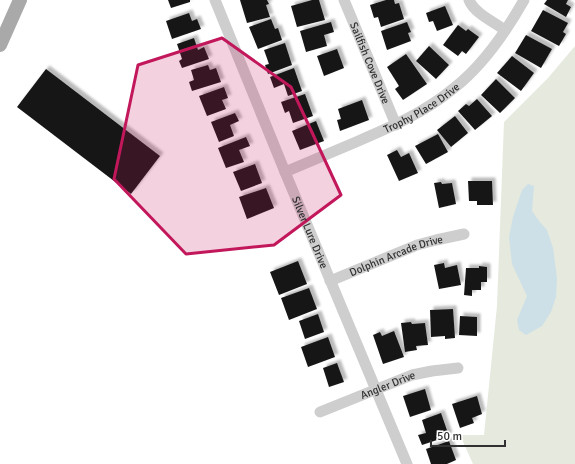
<svg xmlns="http://www.w3.org/2000/svg" width="575" height="464" font-family="Signika,sans-serif">
<defs>
<filter id="shadow"><feDropShadow dx="3.5" dy="-3.5" stdDeviation="1" flood-color="#0004"/></filter>
</defs>
<rect width="100%" height="100%" fill="#fff"/>
<path fill="#e5e9de" d="M575 46V464H473L460 435H484L497 306 504 122 548 78Z"/>
<path fill="#cde0e7" d="M528 184 534 186 532 211 539 221 547 230 553 248 557 278 556 297 551 312 542 326 526 335 519 330 517 320 527 296 512 264 509 237 513 217 522 190Z"/>
<path fill="#181818" filter="url(#shadow)" d="M168 0H190V2L171 8Z
M240 0H267L269 4 266 5 270 17 247 23Z
M312 0H319L325 20 297 27 291 6Z
M386 0H394L395 4 399 3 404 19 381 27 378 17 374 18 370 5Z
M547 0H568L566 4 571 7 566 17 544 4Z
M445 6 453 25 437 31 433 21 429 22 426 13Z
M543 10 568 23 563 32 566 34 559 46 531 31Z
M189 13 192 21 197 19 201 29 172 39 166 21Z
M271 19 275 29 278 28 282 40 258 49 249 27Z
M331 22 334 32 324 35 327 46 306 52 300 31Z
M407 22 411 32 408 33 411 41 387 50 381 31Z
M458 25 466 31 468 29 479 37 466 54 462 51 458 56 443 45Z
M526 35 552 49 541 68 515 53Z
M194 38 198 50 204 47 209 59 182 68 179 61 182 59 177 44Z
M285 43 292 65 268 74 265 65 269 64 264 50Z
M429 46 449 65 436 79 416 61Z
M337 49 344 68 324 76 317 56Z
M406 54 427 84 403 100 395 89 399 86 387 67Z
M512 56 534 73 521 91 497 73Z
M208 65 210 70 216 68 221 82 192 91 189 82 194 80 191 70Z
M294 68 302 91 288 96 284 84 274 88 270 77Z
M46 69 160 156 131 194 17 107Z
M496 79 515 98 500 113 481 95Z
M224 87 228 98 222 100 226 109 207 116 199 96Z
M305 94 313 116 293 123 289 111 285 113 281 102Z
M477 99 492 116 475 130 458 111 466 104 469 106Z
M362 100 369 120 340 131 337 120 341 119 338 109Z
M235 113 239 121 230 125 234 136 219 142 211 122Z
M455 116 468 133 451 147 437 130Z
M316 121 324 141 300 150 292 131Z
M438 134 448 152 426 164 415 146Z
M246 137 250 146 239 150 244 162 226 168 218 148Z
M397 150 401 157 409 153 418 173 399 181 387 155Z
M255 164 262 183 241 191 233 172Z
M468 181H492L493 205H477V201H469Z
M441 182 442 184 452 183 456 204 439 208 434 183Z
M266 188 274 208 247 219 239 197Z
M298 261 307 284 279 295 270 272Z
M444 263 445 268 457 265 461 285 439 289 434 265Z
M479 266 487 267V282H481V290H472V296L464 295 466 268H479Z
M309 288 317 309 289 320 281 298Z
M453 309 455 338 445 339V336L431 337 430 310Z
M318 314 324 332 305 339 299 321Z
M460 316 477 317V336L459 335Z
M411 322 412 324 425 323 428 345 416 346 417 350 405 352 401 323Z
M394 331 404 357 383 364 373 335 380 332 382 336Z
M328 337 335 357 308 367 301 347Z
M337 363 344 382 329 387 323 368Z
M425 389 431 410 410 417 403 396Z
M477 396 482 414 472 418 474 423 460 428 452 404Z
M441 413 449 436 422 445 418 435 426 433 422 420Z
M449 441 456 460 447 464H431L426 449Z"/>
<g fill="none" stroke-linecap="round" stroke-linejoin="round">
<g stroke="#cecece" stroke-width="11">
<path id="s1" d="M215 0 285 172 407 464"/>
<path id="s2" d="M344 0 396 125"/>
<path d="M469 0C474 13 494 22 505 30"/>
<path id="s3" d="M285 172C309 162 332 152 356 142 391 127 424 113 454 88 482 66 507 30 524 0"/>
<path id="s4" d="M330 281 417 245 436 240 464 234"/>
<path id="s5" d="M320 412 412 375 432 371 458 368"/>
</g>
<path stroke="#a9a9a9" stroke-width="14" d="M0 45 20 0"/>
</g>
<path fill="#c2185b" fill-opacity="0.2" stroke="#c2185b" stroke-width="3" stroke-linejoin="round" d="M222 38 291 87 341 195 274 245 186 254 114 179 138 65Z"/>
<g text-anchor="middle" dominant-baseline="central" stroke-width="4" stroke-linejoin="round" paint-order="stroke">
<g font-size="11" fill="#313131" stroke="#fff">
<text stroke="none"><textPath href="#s2" startOffset="68">Sailfish Cove Drive</textPath></text>
<text stroke="none"><textPath href="#s3" startOffset="151">Trophy Place Drive</textPath></text>
<text stroke="none"><textPath href="#s1" startOffset="251">Silver Lure Drive</textPath></text>
<text stroke="none"><textPath href="#s4" startOffset="71">Dolphin Arcade Drive</textPath></text>
<text stroke="none"><textPath href="#s5" startOffset="73">Angler Drive</textPath></text>
</g>
</g>
<path d="M431 440v6h74v-6" fill="none" stroke="#313131" stroke-width="2"/>
<text x="437" y="440" font-size="12" fill="#313131" stroke="#ffffff" stroke-width="3" paint-order="stroke">50 m</text>
</svg>
